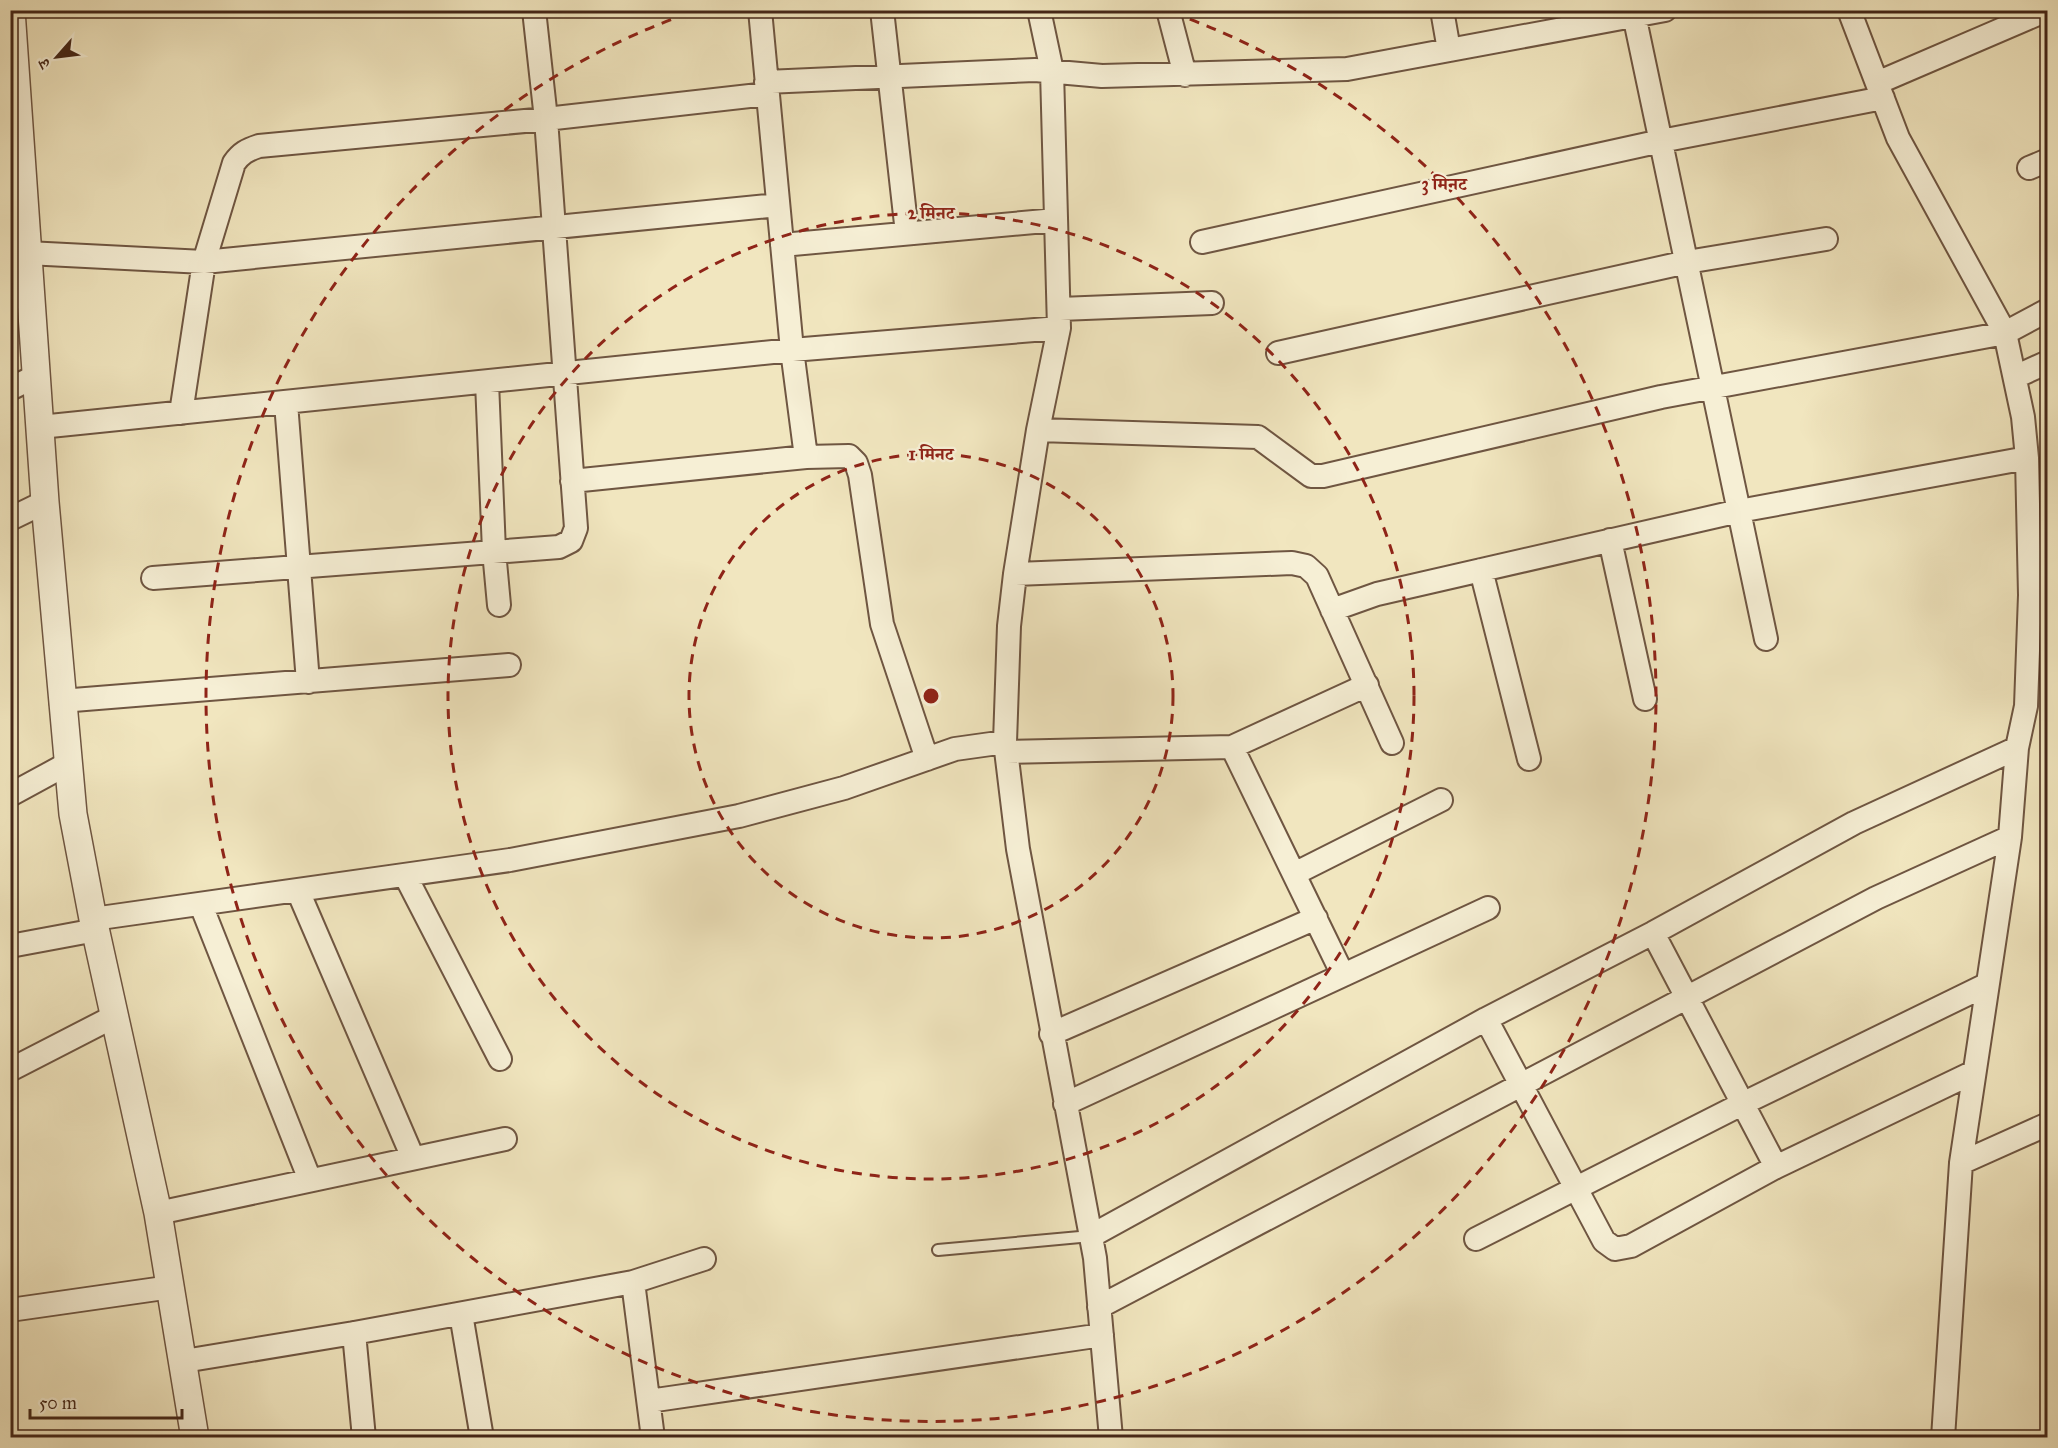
<svg xmlns="http://www.w3.org/2000/svg" width="2058" height="1448" font-family="'IM FELL Great Primer','Noto Serif Devanagari',serif">
<rect width="100%" height="100%" fill="#f1e6bf"/>
<filter id="stains"><feTurbulence type="fractalNoise" baseFrequency=".00333" numOctaves="4"/><feColorMatrix values="0 0 0 0 .2 0 0 0 0 .09 0 0 0 0 .02 0 0 0 .5 -.17"/></filter>
<radialGradient id="worn" r=".72"><stop offset=".6" stop-color="#630" stop-opacity="0"/><stop offset="1" stop-color="#630" stop-opacity=".3"/></radialGradient>
<g fill="none" stroke-linecap="round" stroke-linejoin="round">
<g stroke="#6f5642" stroke-width="14">
<path id="service" d="M938 1250 1091 1236"/>
</g>
<g stroke="#6f5642" stroke-width="26">
<path id="minor" d="M760 10 792 350 806 457
M882 10 907 233
M1039 10 1052 71 1059 328 1038 430 1015 574 1009 626 1005 742 1018 849 1095 1258 1111 1438
M1168 10 1185 75
M1442 10 1449 50
M1633 10 1766 639
M1849 10 1898 138 2005 333 2023 417 2027 458 2030 595 2026 706 2017 748 2010 837 1961 1163 1943 1438
M766 82 1035 70 1102 76 1347 69 1665 10
M1877 83 2047 10
M2029 168 2048 160
M1202 242 1661 141 1883 98
M782 245 1056 220
M10 261 27 253 204 262 778 205
M1060 309 1212 303
M1278 353 1687 262 1826 239
M2015 377 2048 362
M487 382 494 551 499 605
M10 389 36 376
M286 403 308 682
M181 413 204 262 234 163C241 153 247 150 259 146L546 119 767 94
M40 427 792 350 1059 328
M1038 430 1258 437 1311 476H1323L1661 397 2005 333 2048 310
M572 481 806 457 849 456 856 463 860 475 882 624 927 759
M10 519 45 502
M1610 540 1645 699
M1481 570 1529 759
M1015 574 1292 563 1306 566 1317 576 1392 743
M153 578 559 547 571 541 576 528 546 119 534 10
M1332 610 1377 594 1739 511 2027 458
M61 701 509 665
M1232 747 1343 975
M1007 752 1232 747 1367 685
M10 795 67 764
M1294 874 1441 800
M405 875 500 1059
M298 891 413 1158
M201 905 310 1180
M93 919 510 860 739 816 844 788 955 749 1005 742
M1653 933 1776 1167
M10 946 96 930
M1486 1019 1604 1241 1615 1249 1631 1246 1776 1167 1974 1072
M1051 1034 1316 918
M10 1070 115 1016
M1065 1104 1488 908
M1961 1163 2048 1124
M158 1213 505 1139
M1091 1236 1486 1019 1653 933 1854 823 2017 748
M1476 1239 1742 1104 1986 985
M633 1282 653 1438
M1099 1307 1876 898 2010 837
M10 1310 171 1287
M461 1314 482 1438
M354 1333 364 1438
M184 1361 354 1333 633 1282 704 1259
M649 1401 1102 1335"/>
</g>
<g stroke="#6f5642" stroke-width="30">
<path id="tertiary" d="M11 10 45 502 73 814 93 919 158 1213 195 1438"/>
</g>
<use href="#service" stroke="#f6efd5" stroke-width="10"/>
<use href="#minor" stroke="#f6efd5" stroke-width="22"/>
<use href="#tertiary" stroke="#f6efd5" stroke-width="27"/>
</g>
<g fill="none" stroke="#8f2418" stroke-width="3" stroke-dasharray="10 8">
<circle cx="931" cy="696" r="242"/>
<circle cx="931" cy="696" r="483"/>
<path d="M1173 13A725 725 0 1 1 689 13"/>
</g>
<circle cx="931" cy="696" r="9" fill="#8f2418" stroke="#f6efd5" stroke-width="3"/>
<g font-size="18" text-anchor="middle" font-weight="bold" fill="#8f2418" stroke="#f6efd5" stroke-width="4.5" stroke-linejoin="round" paint-order="stroke">
<text x="1444" y="190">3 मिनट</text>
<text x="931" y="219">2 मिनट</text>
<text x="931" y="460">1 मिनट</text>
</g>
<rect width="2058" height="1448" fill="none" stroke="#f1e6bf" stroke-width="36"/>
<rect x="12" y="12" width="2034" height="1424" fill="none" stroke="#442618" stroke-width="3"/>
<rect x="18" y="18" width="2022" height="1412" fill="none" stroke="#442618" stroke-width="1.5"/>
<g transform="translate(57 57) rotate(242)" stroke="#f6efd5" stroke-width="4.5" paint-order="stroke">
<path d="M0-4.5L10 22L0 15L-10 22Z" fill="#442618"/>
<text y="-9" font-size="16" font-weight="bold" text-anchor="middle" fill="#442618">उ</text>
</g>
<path d="M30 1409v9h152v-9" fill="none" stroke="#442618" stroke-width="3"/>
<text x="39" y="1409" font-size="18" fill="#442618" stroke="#f6efd5" stroke-width="4.5" paint-order="stroke">50 m</text>
<rect width="100%" height="100%" filter="url(#stains)"/>
<rect width="100%" height="100%" fill="url(#worn)"/>
</svg>
